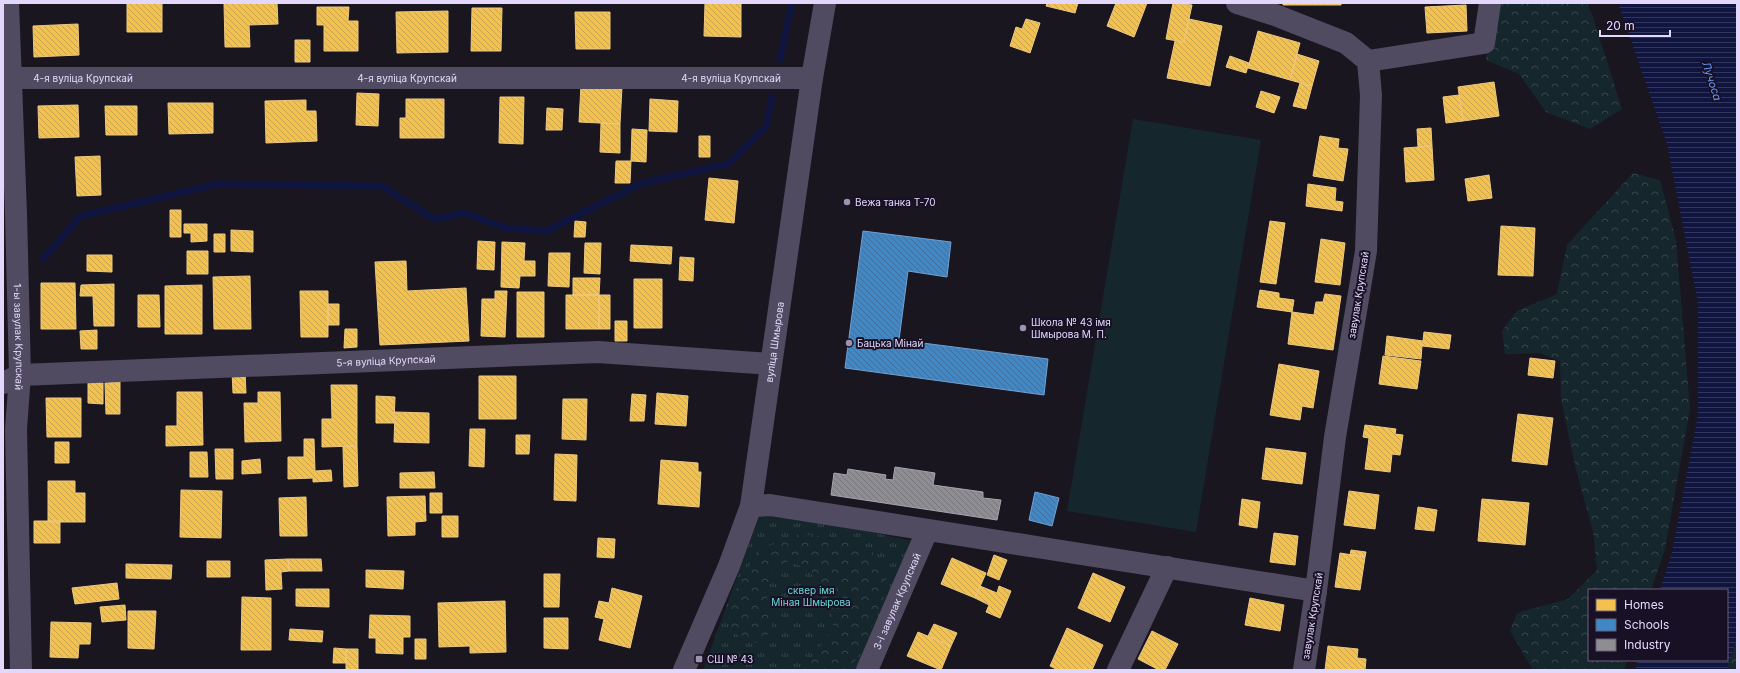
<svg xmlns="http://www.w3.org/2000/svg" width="1740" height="673" font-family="Inter,sans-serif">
<defs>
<pattern id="grass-tufts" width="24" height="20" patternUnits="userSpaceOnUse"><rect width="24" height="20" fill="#15272d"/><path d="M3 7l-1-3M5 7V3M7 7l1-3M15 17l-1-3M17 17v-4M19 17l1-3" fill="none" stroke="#37464c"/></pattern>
<pattern id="forest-crowns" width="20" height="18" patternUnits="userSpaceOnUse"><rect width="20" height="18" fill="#15272d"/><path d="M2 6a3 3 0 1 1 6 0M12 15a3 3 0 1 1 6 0" fill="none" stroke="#37464c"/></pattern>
<pattern id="water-rules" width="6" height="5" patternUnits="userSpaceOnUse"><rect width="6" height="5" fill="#0f153e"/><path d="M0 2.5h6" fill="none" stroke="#32365b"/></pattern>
<pattern id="homes-back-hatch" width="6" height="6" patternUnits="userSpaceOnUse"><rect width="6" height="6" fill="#f2c14e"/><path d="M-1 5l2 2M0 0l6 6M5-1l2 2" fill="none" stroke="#c6a14e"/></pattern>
<pattern id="schools-back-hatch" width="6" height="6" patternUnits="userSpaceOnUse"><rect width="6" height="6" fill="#3f88c5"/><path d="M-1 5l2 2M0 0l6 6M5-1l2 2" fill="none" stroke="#416f9b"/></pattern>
<pattern id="industry-back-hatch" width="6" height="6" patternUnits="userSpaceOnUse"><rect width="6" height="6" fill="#8d8d92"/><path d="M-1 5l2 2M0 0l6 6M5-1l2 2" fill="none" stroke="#77767d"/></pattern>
</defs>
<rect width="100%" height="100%" fill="#191620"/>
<path fill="url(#grass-tufts)" d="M762 509 917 542 861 670H703Z"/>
<path fill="url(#forest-crowns)" d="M1492 3H1587L1593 17 1622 109 1590 129 1546 112 1519 74 1486 60Z
M1633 173 1660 180 1676 240 1690 409 1665 549 1651 590H1589V660H1627L1624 670H1533L1510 631 1517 613 1568 599 1597 570 1593 531 1576 470 1561 399 1560 361 1540 353 1505 354 1502 331 1517 311 1557 294 1567 245Z
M799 534 839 538 874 553 887 573 884 597 861 650 850 670H804L833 627 832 614 815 604 812 571 789 561 772 571 766 592 772 626 763 643 742 641 727 622 733 595 759 548 780 543Z
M1737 635V670H1727Z"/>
<path fill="#15272d" d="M1133 119 1261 140 1196 532 1067 511Z"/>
<path fill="url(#water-rules)" d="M1618 3H1735L1737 10V636L1727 670H1635L1638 660H1727V590H1660L1672 553 1698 415V303L1667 144Z"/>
<path fill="url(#homes-back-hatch)" stroke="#eec882" d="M127 3H162V32H127Z
M224 3H277L278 24 249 25 250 47H225Z
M705 3H741V37L704 36Z
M1047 3H1078L1075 13 1046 6Z
M1116 3H1147L1134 37 1107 26Z
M1173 3 1192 5 1184 42 1166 39Z
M1283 3H1320V5H1283Z
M1320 3H1341V5H1320Z
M1466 5 1467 31 1427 33 1425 7Z
M317 7H349L348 21H358V51H324V25H317Z
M472 8H502L501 51H471Z
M448 11V52L397 53 396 12Z
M575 12H610V49H576Z
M1026 19 1040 23 1030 53 1010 46 1016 27 1022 29Z
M1189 19 1222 26 1210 86 1167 78 1175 41 1184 42Z
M78 24 79 55 34 57 33 26Z
M1258 31 1300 43 1290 80 1248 68Z
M295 40H310V62H295Z
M1297 54 1319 61 1312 86 1290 80Z
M1230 56 1249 63 1246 73 1226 67Z
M1494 82 1499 116 1463 121 1458 87Z
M1300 83 1312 86 1306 109 1293 106Z
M581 85 622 87 620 124 579 122Z
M1261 91 1280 97 1274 113 1256 107Z
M357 93 379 94 378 126 356 125Z
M1459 95 1463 121 1446 123 1443 97Z
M500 97H524L523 144 499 143Z
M406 99H444V138H400V118H406Z
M650 99 678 101 677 132 649 131Z
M306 100V111H316L317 141 266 143 265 101Z
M168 103H213V133L169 134Z
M78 105 79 137 39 138 38 106Z
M105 106H137V135H106Z
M547 108 563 109 562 130H546Z
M601 123 620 124V153L600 152Z
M1431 128 1432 146 1418 147 1417 129Z
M632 129 647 130 646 162 631 161Z
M699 136H710V157H699Z
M1320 136 1339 139 1338 148 1348 149 1343 181 1313 176Z
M1432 146 1434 180 1406 182 1404 148Z
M100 156 101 195 77 196 75 157Z
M616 161H631L630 183H615Z
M1489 175 1492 198 1468 201 1465 179Z
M709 178 738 181 734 223 705 220Z
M1308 184 1336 188 1335 201 1343 202 1342 211 1306 206Z
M170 210H181V237H170Z
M575 221 586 222 585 237H574Z
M1270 221 1285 223 1276 284 1260 282Z
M184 224H207V241L191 242V233H184Z
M1501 226 1535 228 1533 276 1498 275Z
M231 230 253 231V252L231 251Z
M214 234H225V252H214Z
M1321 239 1345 243 1340 285 1315 282Z
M478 241 495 242 494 270 477 269Z
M502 242 525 243 524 261H535V276H520L519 288 501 287Z
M585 243H601L600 274 584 273Z
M631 245 672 247 671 264 630 261Z
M187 251H208V274H187Z
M549 253H570L569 287 548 286Z
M87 255H112V272L87 271Z
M680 257 694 258 693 281 679 280Z
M406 261 407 291 466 288 469 341 380 345 375 262Z
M250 276 251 329H214L213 277Z
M573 278H600L599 295H573Z
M634 279H662V328H634Z
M41 283H75L76 329H41Z
M114 284V326H94L93 296H80L81 285Z
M202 285V334H165V286Z
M1260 290 1279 293V298L1294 300 1292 312 1257 307Z
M300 291H328V337H301Z
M495 291H507L505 337 481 336 482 299H495Z
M517 292H544V337H517Z
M1325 294 1341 296 1333 350 1288 344 1292 312 1314 315 1316 302H1323Z
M138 295H159L160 327H138Z
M566 295H599V329H566Z
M599 295H610V329H599Z
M328 304H339V325H328Z
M615 321H627V341H615Z
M345 329H357V347L344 348Z
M97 330V349H81L80 331Z
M1424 332 1451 335 1449 349 1422 346 1421 359 1385 355 1387 336 1423 341Z
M1383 356 1421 361 1417 389 1379 384Z
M1530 358 1555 361 1553 378 1528 375Z
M1279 364 1319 371 1313 408 1302 406 1300 420 1270 415Z
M232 372H245L246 393H233Z
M479 376H516V419H479Z
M88 382 103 383V404L88 403Z
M120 382V414H106L105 383Z
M331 385H357V446L322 447V419H332Z
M177 392H202L203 445 166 446V426H177Z
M258 392H280L281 441 245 442 244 403H258Z
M657 393 688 396 686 426 655 424Z
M632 394 646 395 644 421H630Z
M376 396 395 397 394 423H376Z
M46 398H81V437H47Z
M563 399H587L586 440 562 439Z
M395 412 429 413V443L394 442Z
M1518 414 1553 418 1547 465 1512 461Z
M1365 425 1396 429 1395 434 1403 435 1400 455 1392 454 1390 472 1365 469 1369 438 1363 437Z
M470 429H485L484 467 469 466Z
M516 435H530L529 454H516Z
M304 439H314L315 471 331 470 332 481 313 482V478L288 479V457H304Z
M55 442H69V463H55Z
M357 446 358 486 344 487 343 447Z
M1266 448 1306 453 1302 484 1262 479Z
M215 449H233V479H216Z
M190 452H207L208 477H190Z
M555 454 577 455 576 501 554 500Z
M260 459 261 473 242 474V461Z
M661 460 698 463V472H701L699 507 658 504Z
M434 472 435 488H400V473Z
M48 481H75V493H85V522H48Z
M181 490 222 491 221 538 180 537Z
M1349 491 1379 495 1375 529 1344 525Z
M430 493H442V513H430Z
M425 496 426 521 415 522V535L388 536 387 497Z
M306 497 307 536H280L279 498Z
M1242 499 1260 502 1257 528 1239 525Z
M1482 499 1529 503 1525 545 1478 541Z
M1418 507 1437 510 1434 531 1415 529Z
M442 516H458V537H442Z
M34 521H60V543H34Z
M1274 533 1298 536 1295 565 1270 562Z
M598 538 615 539 614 558 597 557Z
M1351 550 1366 552 1365 557 1350 555Z
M1340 553 1365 557 1360 590 1335 587Z
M994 555 1007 560 999 580 987 575Z
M952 558 986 573 975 598 941 584Z
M288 559 289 571 281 572 282 589 266 590 265 560Z
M288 559H321L322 571H289Z
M207 561H230V577H207Z
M126 564 172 565 171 579 126 578Z
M366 570 404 571 403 589 366 587Z
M1093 573 1125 587 1110 622 1078 608Z
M544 574H560L559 607H544Z
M117 583 119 599 75 604 72 588Z
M980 586 997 593 999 586 1011 591 1000 618 986 612 989 605 975 598Z
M612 588 642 596 630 648 599 640 604 619 595 617 599 601 609 603Z
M296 589H329V607L296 606Z
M242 597 271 598V650H241Z
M1250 598 1284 605 1280 631 1245 625Z
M505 601 506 652 470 653V646L439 647 438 603Z
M125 605 126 620 102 622 100 607Z
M128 611H156L154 649 128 648Z
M370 615 410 616V637H403V654L376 653V638H369Z
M544 618H568V649L544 648Z
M51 622 91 623 90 644H79L78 658 50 657Z
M934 624 957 633 951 646 928 636Z
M1067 628 1103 645 1092 670H1058L1050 666Z
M290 629 323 631 322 642 289 640Z
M1152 631 1178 644 1165 670H1159L1138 659Z
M918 632 951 646 941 670 907 656Z
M415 639H426V659H415Z
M1328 646 1358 649 1357 658 1366 659 1365 670H1325Z
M334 648 346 649V663H333Z
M346 649H358V670L346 669Z"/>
<path fill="url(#schools-back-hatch)" stroke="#70a0d6" d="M863 231 951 242 947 277 908 271 899 340 1048 359 1044 395 845 368Z
M1035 492 1059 498 1052 526 1029 520Z"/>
<path fill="url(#industry-back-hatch)" stroke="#a7a3b2" d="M895 467 935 473 933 485 983 492V498L1001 500 997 520 831 495 834 473 847 475 848 469 886 475 885 479 893 480Z"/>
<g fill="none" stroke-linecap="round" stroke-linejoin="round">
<path stroke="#0f153e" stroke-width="7" d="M780 59 792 3
M43 259 81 216 217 184 382 186 434 219 465 213 506 228 546 231 642 183 728 164 766 127 772 97"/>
<g stroke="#504b61" stroke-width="22">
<path id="s1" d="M8 3 16 214 20 375 16 429 21 670"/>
<path d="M1237 3 1275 15 1346 43 1368 61 1371 95 1366 251 1335 437 1316 591 1304 670"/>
<path d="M1368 61 1484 43 1490 3"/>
<path id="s2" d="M3 78H812"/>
<path id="s3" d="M3 383 20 375 598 352 771 364"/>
<path d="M751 506 770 505C952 535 1134 561 1316 591"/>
<path id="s4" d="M684 670 729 566 751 506 812 78 825 3"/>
<path id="s5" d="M867 670 927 531"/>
<path d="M1118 670 1167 567"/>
</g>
</g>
<g fill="#9c93af" stroke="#181125" stroke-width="1.5">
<circle cx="847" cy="202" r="4"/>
<circle cx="1023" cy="328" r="4"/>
<circle cx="849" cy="343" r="4"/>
<rect x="695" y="655" width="8" height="8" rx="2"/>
</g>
<g text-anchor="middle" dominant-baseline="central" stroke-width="4" stroke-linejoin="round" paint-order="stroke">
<g font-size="10" fill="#e3d7fc" stroke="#181125">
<text stroke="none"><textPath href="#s2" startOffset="80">4-я вуліца Крупскай</textPath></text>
<text stroke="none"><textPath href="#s2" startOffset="404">4-я вуліца Крупскай</textPath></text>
<text stroke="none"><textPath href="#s2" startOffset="728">4-я вуліца Крупскай</textPath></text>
<text transform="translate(1358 295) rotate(-81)">завулак Крупскай</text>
<text stroke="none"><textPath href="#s1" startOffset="334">1-ы завулак Крупскай</textPath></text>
<text stroke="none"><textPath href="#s4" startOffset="343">вуліца Шмырова</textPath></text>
<text stroke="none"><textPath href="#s3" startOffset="385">5-я вуліца Крупскай</textPath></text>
<text stroke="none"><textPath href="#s5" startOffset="75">3-і завулак Крупскай</textPath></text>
<text transform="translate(1312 616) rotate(-81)">завулак Крупскай</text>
</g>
<g font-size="10" fill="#e3d7fc" stroke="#181125" text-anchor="start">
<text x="855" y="202">Вежа танка Т-70</text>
<text x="1031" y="322">Школа № 43 імя<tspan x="1031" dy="12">Шмырова М. П.</tspan></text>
<text x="857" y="343">Бацька Мінай</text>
<text x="707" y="659">СШ № 43</text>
</g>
<g font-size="10" fill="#67d9d4" stroke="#181125">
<text x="811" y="590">сквер імя<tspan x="811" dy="12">Міная Шмырова</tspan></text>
</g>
<g font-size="11" font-style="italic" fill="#6c99f6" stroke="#181125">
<text transform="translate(1712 81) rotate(72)">Лучоса</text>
</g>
</g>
<rect width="1740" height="673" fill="none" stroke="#e3d7fc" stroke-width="8"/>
<rect x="1588" y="589" width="140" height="72" fill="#181125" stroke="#69607b"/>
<rect x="1596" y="599" width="20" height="12" fill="#f2c14e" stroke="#69607b"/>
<text x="1624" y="609" font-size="12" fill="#e3d7fc">Homes</text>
<rect x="1596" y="619" width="20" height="12" fill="#3f88c5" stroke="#69607b"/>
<text x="1624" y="629" font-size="12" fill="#e3d7fc">Schools</text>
<rect x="1596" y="639" width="20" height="12" fill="#8d8d92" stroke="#69607b"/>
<text x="1624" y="649" font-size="12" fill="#e3d7fc">Industry</text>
<path d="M1600 30v6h70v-6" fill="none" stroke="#e3d7fc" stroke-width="2"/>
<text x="1606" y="30" font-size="12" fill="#e3d7fc" stroke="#181125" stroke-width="3" paint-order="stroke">20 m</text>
</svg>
